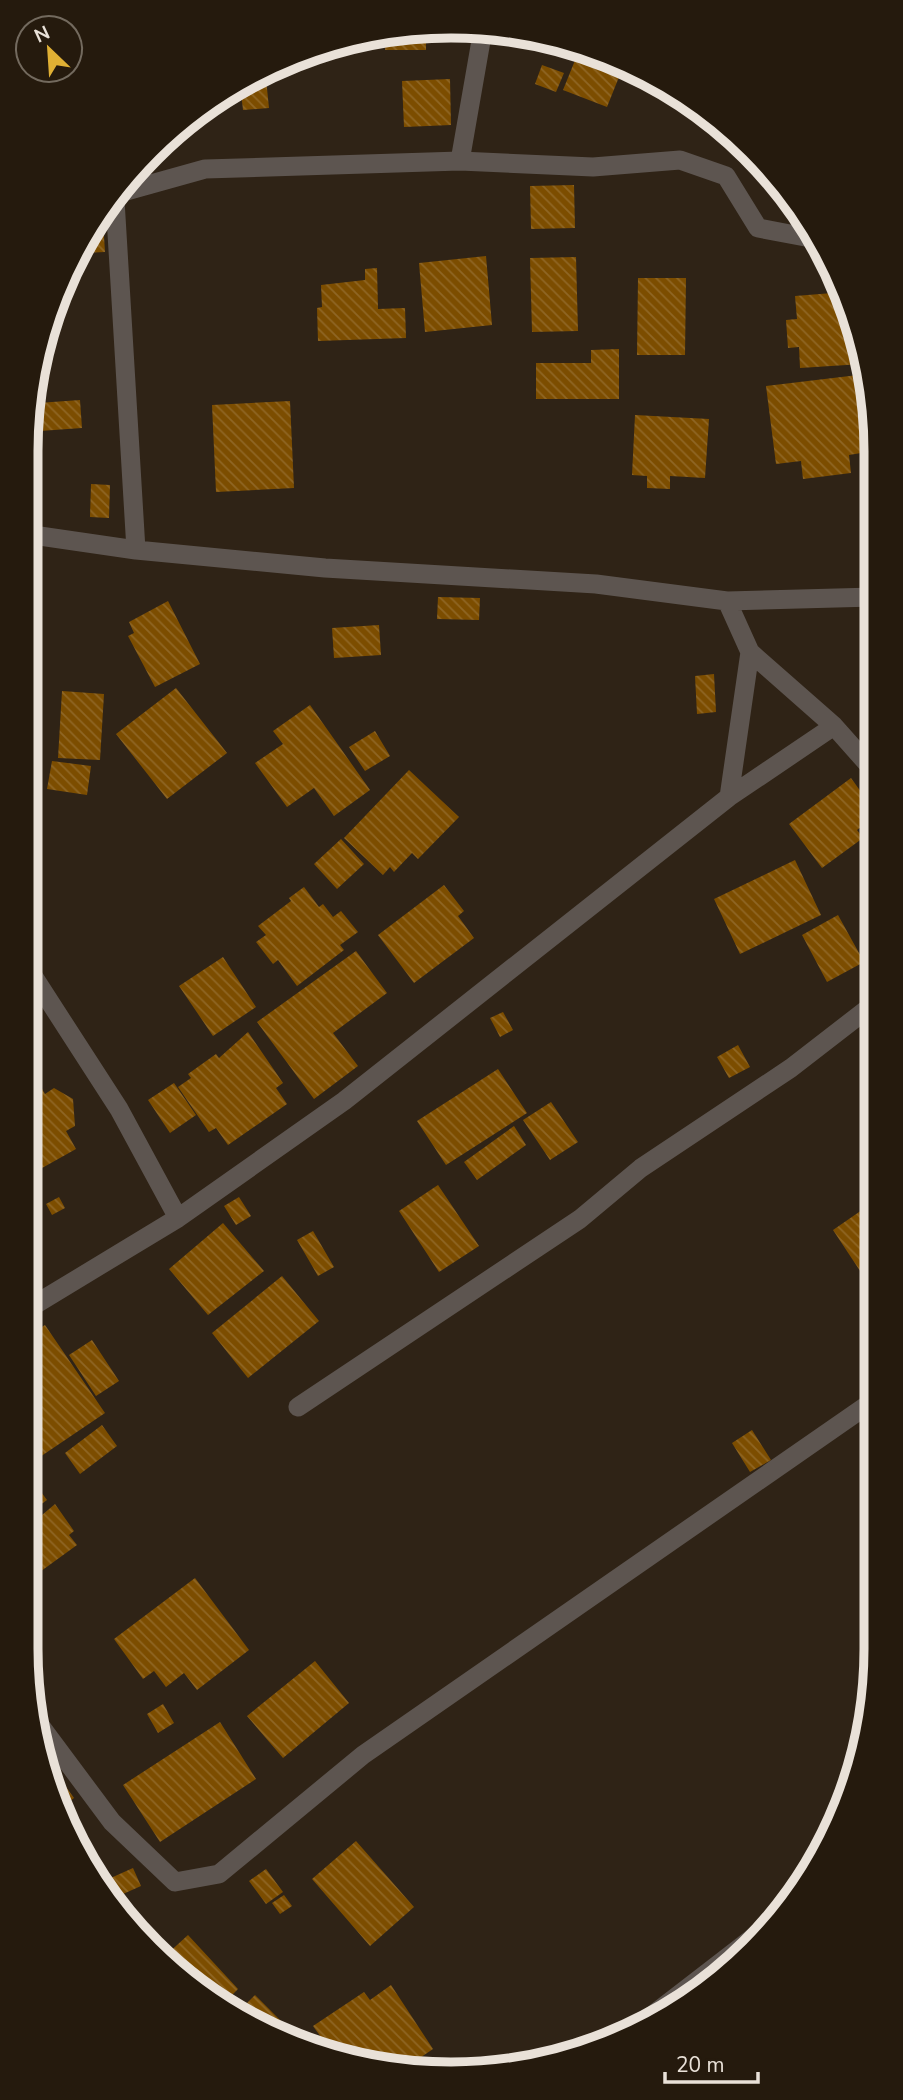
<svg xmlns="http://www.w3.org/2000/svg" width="903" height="2100" font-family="'Nunito Sans',sans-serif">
<defs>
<pattern id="building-back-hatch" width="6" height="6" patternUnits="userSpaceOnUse" patternTransform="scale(1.75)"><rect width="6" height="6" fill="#7c4d00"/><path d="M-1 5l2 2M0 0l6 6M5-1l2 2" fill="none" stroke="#8f6624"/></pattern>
</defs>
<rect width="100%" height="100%" fill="#2f2316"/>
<path fill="url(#building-back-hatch)" d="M424 27 446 30V42L426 41V50H385L386 42 374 41Z
M580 48 623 67 607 107 563 90Z
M542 65 564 73 556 92 535 84Z
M265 69 269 108 243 110 241 93 235 94 236 102 220 103Z
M450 79 451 125 404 127 402 81Z
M775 179 789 192 791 196 783 199Z
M574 185 575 228 531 229 530 186Z
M103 221 105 252 84 253Z
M486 256 492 325 425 332 419 263Z
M576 257 578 331 532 332 530 258Z
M377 268 378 309 405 308 406 338 318 341 317 308 322 307 321 285 365 280V269Z
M638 278H686L685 355H637Z
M845 292 862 364 800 368 799 347 788 348 786 320 797 319 795 296Z
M57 300V322H48L49 314Z
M619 349V399H536V363H591V350Z
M858 375 867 452 849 455 851 473 803 479 801 461 776 464 766 386Z
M80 400 82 428 40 431 38 403Z
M290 401 294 488 216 492 212 405Z
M635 415 709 419 705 478 670 476V489L647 488V476L632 475Z
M91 484 110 485 109 518 90 517Z
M438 597 480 598 479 620 437 619Z
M168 601 200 664 155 687 128 636 134 633 129 622Z
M379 625 381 655 334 658 332 628Z
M714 674 716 712 697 714 695 676Z
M176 688 227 753 167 799 116 734Z
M62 691 104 694 100 760 58 758Z
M310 705 370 790 334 816 314 788 287 807 255 763 283 744 273 731Z
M375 731 390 756 365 771 349 747Z
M52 761 91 766 87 795 47 789Z
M409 770 459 817 418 859 412 853 394 872 390 867 383 875 344 838Z
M851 778 874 810V817L857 830 863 838 822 868 789 824Z
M341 839 364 864 337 889 314 864Z
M795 860 821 915 740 954 714 899Z
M444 885 464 911 458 916 474 938 414 983 378 935Z
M304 887 319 907 323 904 333 917 341 911 358 932 340 945 344 950 297 986 278 960 273 964 256 942 266 935 258 926 291 901 289 898Z
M838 915 864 962 827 982 802 935Z
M356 951 387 993 333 1033 358 1066 314 1099 257 1022Z
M223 957 256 1007 213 1036 179 986Z
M503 1012 513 1030 500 1037 490 1018Z
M248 1032 283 1083 276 1088 287 1104 228 1145 216 1128 209 1132 178 1087 191 1078 188 1074 216 1054 219 1058Z
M738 1045 750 1067 729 1078 717 1057Z
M498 1069 527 1113 446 1165 417 1121Z
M34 1075 45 1094 54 1088 73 1099 75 1126 66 1131 76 1149 26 1177V1079Z
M174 1083 196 1115 170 1133 148 1100Z
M551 1102 578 1142 550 1160 523 1120Z
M514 1126 526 1145 477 1180 464 1162Z
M438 1185 479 1246 439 1272 399 1211Z
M59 1197 65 1208 52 1215 46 1204Z
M239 1197 251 1216 236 1225 224 1206Z
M875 1201 876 1283H868L833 1230Z
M223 1223 264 1271 208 1315 169 1269Z
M313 1231 334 1267 318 1276 297 1240Z
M282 1276 319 1321 248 1378 212 1333Z
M45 1325 105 1413 34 1461 26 1449V1337Z
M92 1340 119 1381 96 1396 69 1355Z
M102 1425 117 1446 80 1474 65 1453Z
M752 1430 771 1460 750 1472 732 1443Z
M33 1481 47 1500 36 1508 42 1515 55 1504 74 1531 69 1535 77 1545 26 1582V1486Z
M195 1578 249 1650 197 1690 184 1673 166 1687 154 1671 143 1679 114 1639Z
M315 1661 349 1703 283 1758 247 1716Z
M163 1704 174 1723 158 1733 147 1714Z
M220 1722 256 1779 160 1842 123 1785Z
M64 1784 74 1798 62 1807 53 1792Z
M356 1841 414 1907 370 1946 312 1879Z
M133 1868 141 1886 114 1898 104 1881Z
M266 1869 283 1892 266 1904 249 1881Z
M284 1895 292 1906 280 1914 272 1903Z
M188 1935 238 1989 223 2004 165 1956Z
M391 1985 433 2049 408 2066H369L331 2051 313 2026 364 1992 370 2000Z
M255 1995 285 2025 278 2031 236 2014Z"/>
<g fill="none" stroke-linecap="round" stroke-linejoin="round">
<path stroke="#5d5550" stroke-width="19" d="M460 161 482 35
M119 193 205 169 460 161 593 167 680 160 726 176 758 228 816 239
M115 200 136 550
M26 534 136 550 325 568 596 584 727 601 874 597
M727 601 750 652 834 726 874 771
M729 797 750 652
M26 965 119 1109 178 1218
M26 1310 178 1218 344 1101 729 797 834 726
M298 1407 580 1219 641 1168 791 1068 875 1003
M39 1724 112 1822 175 1882 219 1874 363 1755 876 1399
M637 2027 764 1929"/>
</g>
<path d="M0 0H903V2100H0ZM451 38H451A413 413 0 0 1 864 451V1649A413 413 0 0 1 451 2062H451A413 413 0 0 1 38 1649V451A413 413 0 0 1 451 38Z" fill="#251a0d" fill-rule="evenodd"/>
<path fill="none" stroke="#e9e1d8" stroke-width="9" d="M451 38H451A413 413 0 0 1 864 451V1649A413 413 0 0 1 451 2062H451A413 413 0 0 1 38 1649V451A413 413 0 0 1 451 38Z"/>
<g transform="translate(49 49) rotate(335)"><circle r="33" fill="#251a0d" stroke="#736a5e" stroke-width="2"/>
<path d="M0-5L12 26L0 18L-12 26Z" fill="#e0b034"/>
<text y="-10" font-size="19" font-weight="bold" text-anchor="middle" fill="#e9e1d8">N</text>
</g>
<path d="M665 2072v10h93v-10" fill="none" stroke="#e9e1d8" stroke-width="3.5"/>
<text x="676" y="2072" font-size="21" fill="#e9e1d8" stroke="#251a0d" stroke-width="5" paint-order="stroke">20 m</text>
</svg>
